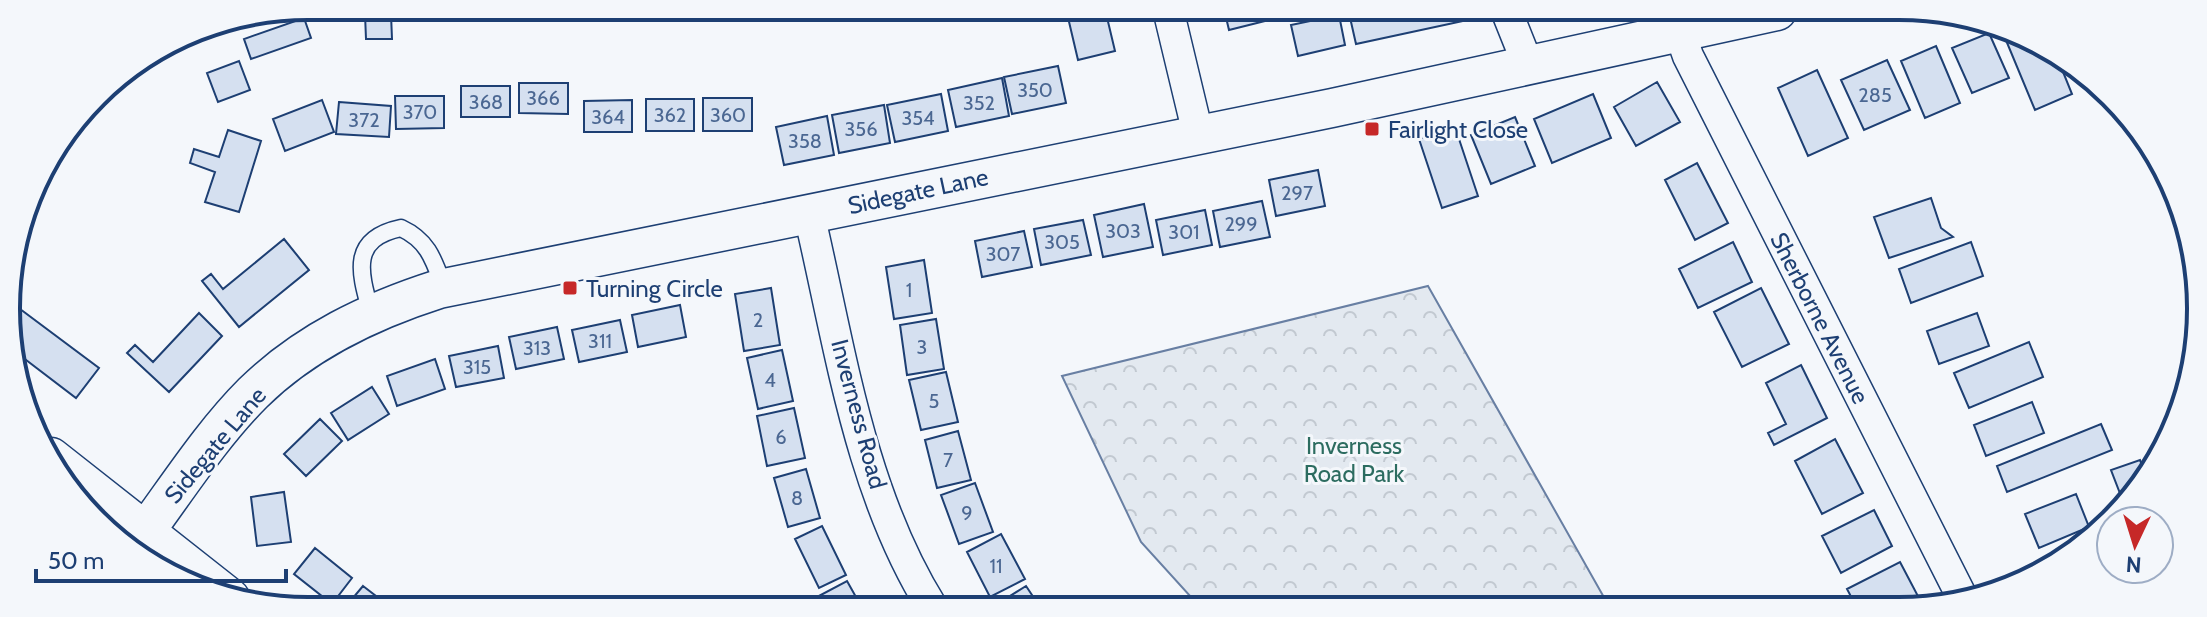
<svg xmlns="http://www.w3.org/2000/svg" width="2207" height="617" font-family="Cabin,sans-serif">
<defs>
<pattern id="park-crowns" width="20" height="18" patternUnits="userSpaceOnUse" patternTransform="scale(2)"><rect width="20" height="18" fill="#e3e9f0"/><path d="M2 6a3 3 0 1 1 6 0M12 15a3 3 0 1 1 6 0" fill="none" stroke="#c2c9d1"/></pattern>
</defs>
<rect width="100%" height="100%" fill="#f4f7fb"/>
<path fill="url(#park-crowns)" stroke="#687fa3" stroke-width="2" d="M1428 286 1610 608 1200 607 1141 542 1062 376Z"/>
<path fill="#d5e0f0" stroke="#1d3f73" stroke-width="2" d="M1066 9H1105L1115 51 1078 60Z
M1224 9H1266L1269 20 1229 30Z
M1365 10H1461L1463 21 1356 44 1349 13Z
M365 14H391L392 39H366Z
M1339 15 1345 45 1298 56 1291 25Z
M304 18 311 38 251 59 244 39Z
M2006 32 2055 52 2072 94 2035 110 2003 33Z
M1989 33 2009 78 1972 93 1952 48Z
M1936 46 1960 103 1925 118 1901 61Z
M1887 60 1910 110 1864 130 1841 80Z
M239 61 250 90 218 102 207 73Z
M1058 66 1066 103 1012 114 1004 77Z
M1817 70 1848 138 1808 156 1778 88Z
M1002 78 1009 116 956 127 948 90Z
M1657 82 1680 122 1636 146 1614 107Z
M519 83H568V114L519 113Z
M461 86H510V117H461Z
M941 94 948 131 895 142 887 105Z
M1593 94 1611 138 1552 163 1534 119Z
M395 96H444V128L396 129Z
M703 98H752V131H703Z
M646 99H694V131H646Z
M322 100 334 132 285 151 273 119Z
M632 100V132H584V101Z
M339 102 391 106 389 137 336 134Z
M884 105 890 143 839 153 832 115Z
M827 116 834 155 784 165 776 127Z
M1515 117 1535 166 1491 184 1471 135Z
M1455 127 1478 196 1442 208 1419 139Z
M228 130 261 141 239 212 205 202 215 172 190 163 194 149 219 157Z
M1697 163 1728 223 1695 240 1665 180Z
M1318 170 1325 206 1276 216 1269 180Z
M1931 198 1941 228 1953 237 1889 258 1874 217Z
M1262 201 1270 237 1220 247 1213 211Z
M1144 204 1153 247 1103 257 1094 215Z
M1205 210 1212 245 1163 255 1156 220Z
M1083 220 1091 255 1041 265 1034 229Z
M1024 231 1032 267 982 277 975 241Z
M284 239 309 270 239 327 202 281 211 274 223 289Z
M1733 242 1752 282 1698 308 1679 269Z
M1971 242 1983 276 1911 303 1899 269Z
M924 260 932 313 894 319 886 267Z
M771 288 780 345 744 351 735 294Z
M1761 288 1789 344 1742 367 1714 312Z
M8 300 99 368 76 398 13 350Z
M680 305 686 337 638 347 632 315Z
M199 313 222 336 169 392 127 353 135 345 153 362Z
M1977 313 1989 346 1939 364 1927 331Z
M936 319 944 369 907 375 900 325Z
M620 320 627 352 579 362 572 330Z
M557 327 564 359 516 369 509 337Z
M2029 342 2043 377 1969 408 1954 373Z
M498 346 504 378 456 387 449 356Z
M782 350 793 401 758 409 747 358Z
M435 359 445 389 397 406 387 376Z
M1801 365 1827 418 1774 445 1768 433 1786 424 1766 383Z
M946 372 958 422 921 430 909 380Z
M372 387 389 414 348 440 331 413Z
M2032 402 2044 433 1986 456 1974 425Z
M794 408 805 458 767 466 757 416Z
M320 419 342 441 306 476 284 454Z
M2101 424 2112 450 2007 492 1997 466Z
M958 431 971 480 937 488 925 440Z
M1835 439 1863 493 1822 514 1795 461Z
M2140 460 2146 477 2135 491 2121 496 2111 470Z
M806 469 820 518 788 527 774 478Z
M975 483 993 532 959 544 941 495Z
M284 492 291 542 257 546 251 497Z
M2076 494 2089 527 2039 548 2025 514Z
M1874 510 1892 546 1841 573 1822 536Z
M822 526 846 575 819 588 795 539Z
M1001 534 1025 579 990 597 967 552Z
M315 548 352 578 332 604 294 574Z
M1900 562 1920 600 1904 608H1857L1847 589Z
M847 581 861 606H800Z
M363 586 389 606 347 605Z
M1026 586 1040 607H999L997 604Z"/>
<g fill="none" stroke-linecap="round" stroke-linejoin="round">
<g stroke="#1d3f73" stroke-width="19">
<path id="service" d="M371 313C360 273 349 239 401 228 429 241 434 261 444 288"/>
</g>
<g stroke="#1d3f73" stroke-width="33">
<path id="minor" d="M1168 9 1198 134
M1506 10 1528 65
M1680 33 1688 56 1964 601
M809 214C840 346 859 490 932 607"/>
</g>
<g stroke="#1d3f73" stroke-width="41">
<path id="tertiary" d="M51 457 230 598
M147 529C180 484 213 433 253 393 305 342 370 311 439 289L1332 108 1777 11"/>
</g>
<use href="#service" stroke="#f4f7fb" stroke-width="16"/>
<use href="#minor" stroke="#f4f7fb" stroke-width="30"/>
<use href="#tertiary" stroke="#f4f7fb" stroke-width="38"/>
</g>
<g fill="#c62828" stroke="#f4f7fb" stroke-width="3">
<rect x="1364" y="121" width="16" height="16" rx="4"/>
<rect x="562" y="280" width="16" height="16" rx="4"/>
</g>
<g text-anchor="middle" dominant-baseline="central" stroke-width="6" stroke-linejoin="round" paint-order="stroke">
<g font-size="20" fill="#4b6792">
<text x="1035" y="90">350</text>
<text x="1875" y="95">285</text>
<text x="543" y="98">366</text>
<text x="486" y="102">368</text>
<text x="979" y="103">352</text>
<text x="420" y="112">370</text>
<text x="670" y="115">362</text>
<text x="728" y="115">360</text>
<text x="608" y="117">364</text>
<text x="918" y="118">354</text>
<text x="364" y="120">372</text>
<text x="861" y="129">356</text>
<text x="805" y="141">358</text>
<text x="1297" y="193">297</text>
<text x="1241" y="224">299</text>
<text x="1123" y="231">303</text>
<text x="1184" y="232">301</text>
<text x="1062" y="242">305</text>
<text x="1003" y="254">307</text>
<text x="909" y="290">1</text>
<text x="758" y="320">2</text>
<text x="600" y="341">311</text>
<text x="922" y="347">3</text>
<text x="537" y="348">313</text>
<text x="477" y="367">315</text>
<text x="770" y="380">4</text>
<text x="934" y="401">5</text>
<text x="781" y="437">6</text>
<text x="948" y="460">7</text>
<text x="797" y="498">8</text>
<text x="967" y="513">9</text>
<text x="996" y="566">11</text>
</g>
<g font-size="24" fill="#1d3f73" stroke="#f4f7fb" text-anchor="start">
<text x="1388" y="129">Fairlight Close</text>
<text x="586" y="288">Turning Circle</text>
</g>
<g font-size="24" fill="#1d3f73" stroke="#f4f7fb">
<text transform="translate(918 191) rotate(-12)">Sidegate Lane</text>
<text transform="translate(1820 318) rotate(63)">Sherborne Avenue</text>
<text transform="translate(859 414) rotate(75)">Inverness Road</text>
<text transform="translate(215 445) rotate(-50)">Sidegate Lane</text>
</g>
<g font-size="24" fill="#2c6c60" stroke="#f4f7fb">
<text x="1354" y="445">Inverness<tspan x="1354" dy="28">Road Park</tspan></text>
</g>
</g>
<path d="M0 0H2207V617H0ZM308 20H1899A288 288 0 0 1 2187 308V309A288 288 0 0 1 1899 597H308A288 288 0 0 1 20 309V308A288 288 0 0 1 308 20Z" fill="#f4f7fb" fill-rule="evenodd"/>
<path fill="none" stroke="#1d3f73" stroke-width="4" d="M308 20H1899A288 288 0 0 1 2187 308V309A288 288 0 0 1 1899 597H308A288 288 0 0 1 20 309V308A288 288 0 0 1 308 20Z"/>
<g transform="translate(2135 545) rotate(184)"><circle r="38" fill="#f4f7fb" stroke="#9eadc5" stroke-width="2"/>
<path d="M0-6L14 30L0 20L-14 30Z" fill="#c62828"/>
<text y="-12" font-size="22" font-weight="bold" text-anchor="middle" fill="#1d3f73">N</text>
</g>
<path d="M36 569v12h250v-12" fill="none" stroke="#1d3f73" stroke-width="4"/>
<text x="48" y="569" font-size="24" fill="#1d3f73" stroke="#f4f7fb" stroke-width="6" paint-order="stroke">50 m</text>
</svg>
